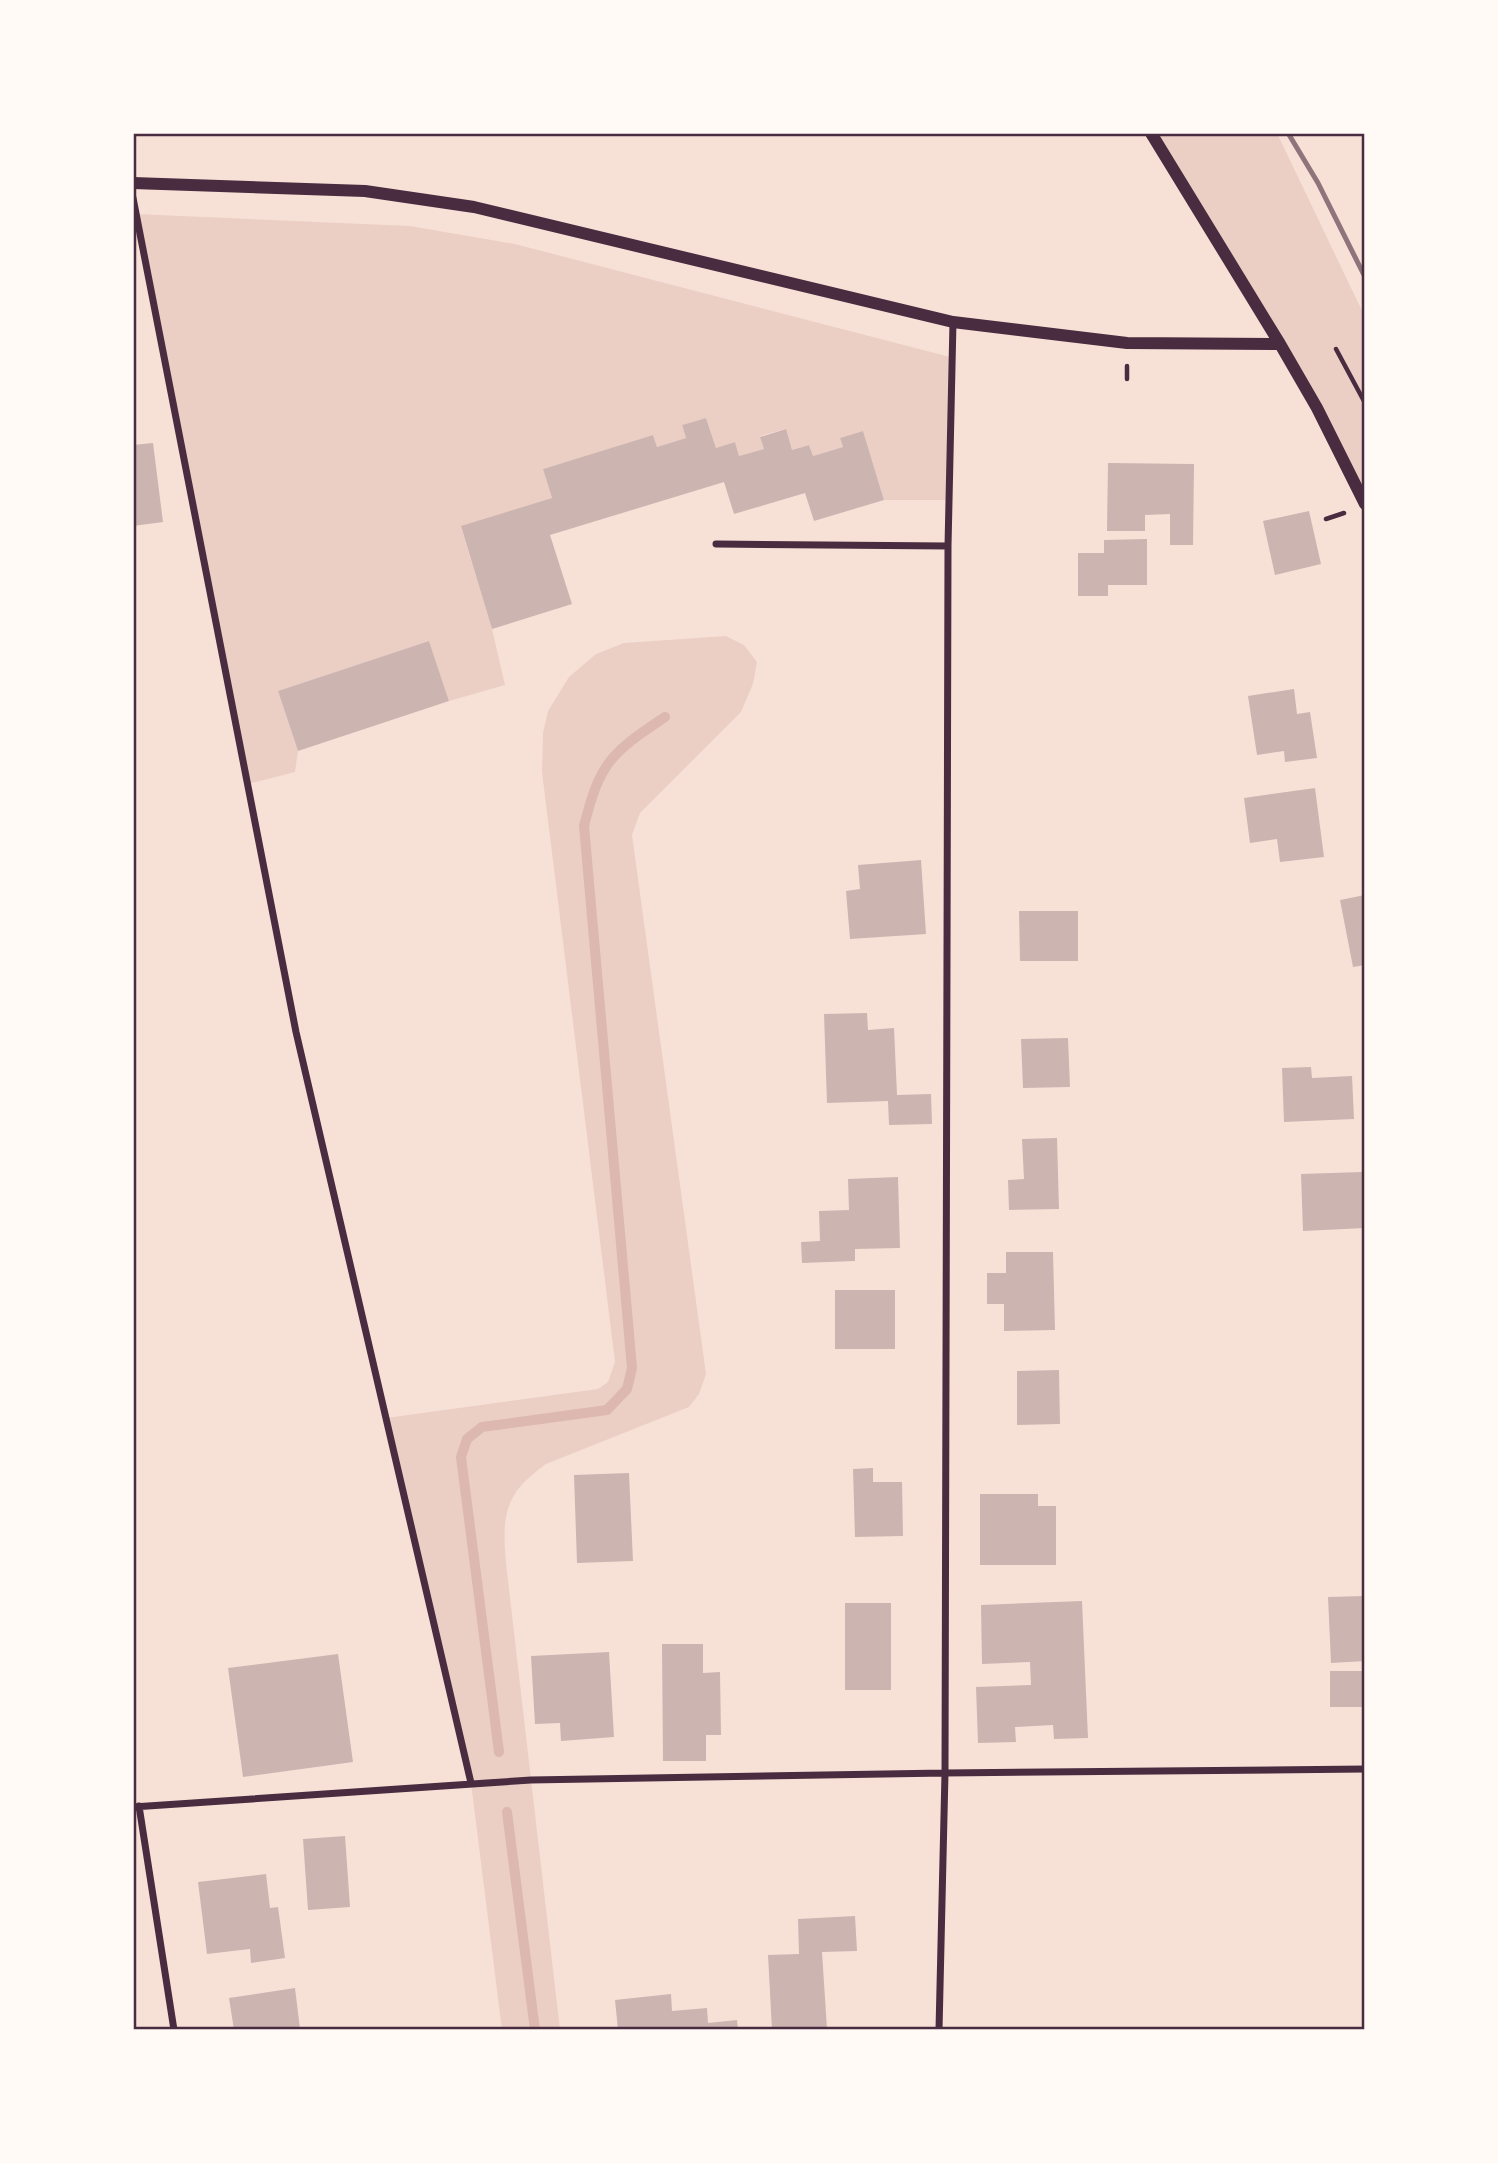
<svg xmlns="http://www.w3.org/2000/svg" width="1498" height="2163" font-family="'Fira Sans Condensed',sans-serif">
<rect width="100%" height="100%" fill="#f7e1d7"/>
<path fill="#ebcfc5" d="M1151 133H1277L1365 317V504L1317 408Z
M136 214 410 226 515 244 950 357 949 500H884L863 431 840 438 843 447 813 456 809 445 792 450 785 429 760 436 764 449 739 456 735 442 716 448 706 418 682 425 686 438 657 447 653 435 543 469 552 498 461 527 492 629 505 685 449 701 429 641 278 691 298 751 295 772 248 784Z
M726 636 744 645 757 662 753 684 741 712 640 813 632 835 706 1374 699 1394 689 1407 546 1464C504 1494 502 1514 506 1563L560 2030H502L471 1783 386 1418 598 1389 608 1382 615 1362 542 772 543 733 548 711 569 677 596 654 624 643Z"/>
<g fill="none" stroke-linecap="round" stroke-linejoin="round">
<path stroke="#dcb8b0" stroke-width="10" d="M499 1752 461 1457 467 1439 482 1427 607 1410 627 1389 632 1368 584 826C600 762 611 753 665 717
M507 1812 535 2030"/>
</g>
<path fill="#ccb4b1" d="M706 418 716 448 735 442 739 456 764 449 760 437 786 429 792 450 809 445 813 456 843 447 840 438 863 431 884 500 814 521 805 493 734 514 724 482 550 535 572 604 492 629 461 526 552 498 543 469 653 435 657 447 686 438 682 425Z
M153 443 163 522 133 526V445Z
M1108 463 1194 464 1193 545H1170V514L1145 515V531H1107Z
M1309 511 1321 564 1275 575 1263 521Z
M1147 539V585H1108V596H1078V553H1104V540Z
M429 641 449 701 298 751 278 691Z
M1294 689 1297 714 1310 712 1317 758 1285 762 1284 751 1257 755 1248 696Z
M1315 788 1324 857 1280 862 1277 839 1250 843 1244 798Z
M921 860 926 934 850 939 846 891 860 889 858 865Z
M1365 895V965L1353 967 1340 900Z
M1019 911H1078V961H1020Z
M867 1013 868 1030 894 1028 897 1095 931 1094 932 1124 889 1125 888 1101 827 1103 824 1014Z
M1068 1038 1070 1087 1023 1088 1021 1039Z
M1311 1067 1312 1078 1352 1076 1354 1119 1284 1122 1282 1068Z
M1057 1138 1059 1209 1009 1210 1008 1180 1024 1179 1022 1139Z
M1362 1172 1365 1228 1303 1231 1301 1174Z
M898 1177 900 1248 855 1249V1261L802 1263 801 1242 820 1241 819 1211 849 1210 848 1179Z
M1006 1252H1053L1055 1330 1004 1331V1304H987V1273H1006Z
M835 1290H895V1349H835Z
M1059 1370 1060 1424 1017 1425V1371Z
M873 1468V1482H902L903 1536 855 1537 853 1469Z
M629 1473 633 1561 577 1563 574 1475Z
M980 1494H1038V1506H1056V1565H980Z
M1365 1596V1661L1331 1663 1328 1597Z
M1082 1601 1088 1738 1054 1739 1053 1725 1015 1727 1016 1742 978 1743 976 1687 1031 1685 1030 1662 982 1664 981 1605Z
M845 1603H891V1690H845Z
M662 1644H703V1673L720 1672 721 1735H706V1761H663Z
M609 1652 614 1737 561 1741 560 1723 535 1724 531 1656Z
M338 1654 353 1762 243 1777 228 1668Z
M1330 1671H1365V1707H1330Z
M345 1836 350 1907 308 1910 303 1839Z
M266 1874 270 1908 278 1907 285 1958 251 1963 250 1949 207 1954 198 1882Z
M855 1916 857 1951 822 1952 827 2029 772 2030 768 1955 799 1954 798 1919Z
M295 1988 300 2029 234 2030 229 1998Z
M671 1994 672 2011 707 2008 708 2023 737 2020 738 2030H618L615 2000Z"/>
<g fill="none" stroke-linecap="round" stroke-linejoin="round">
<path stroke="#4a2c40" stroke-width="4.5" d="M1336 349 1365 403
M1127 379V366
M1326 519 1344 513"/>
<path stroke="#4a2c40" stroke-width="7" d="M133 198 296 1032 471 1783
M716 544 948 546
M139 1806 174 2030
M133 1807 531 1780 945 1773 1365 1769
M939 2030 945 1773 948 546 953 322"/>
<path stroke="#4a2c40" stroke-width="12" d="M1151 133 1280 344 1317 408 1365 504
M133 183 365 191 474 207 953 322 1127 343 1280 344"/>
<path stroke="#8f747c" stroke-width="5" d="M1288 133 1318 183 1365 277"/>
</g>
<rect width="1498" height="2163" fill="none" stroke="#fffaf5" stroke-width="270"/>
<rect x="135" y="135" width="1228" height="1893" fill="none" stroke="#4a2c40" stroke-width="2.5"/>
</svg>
